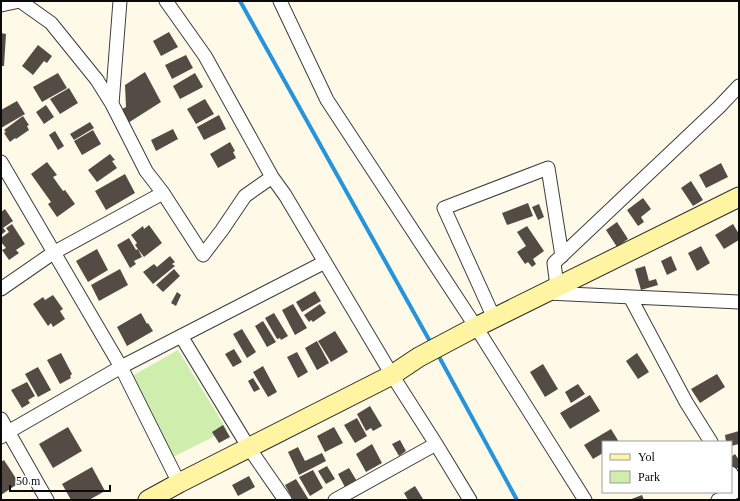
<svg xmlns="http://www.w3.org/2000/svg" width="740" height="501" font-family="'Times New Roman',serif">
<rect width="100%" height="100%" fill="#fffae7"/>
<path fill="#cfedad" d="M178 350 227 430 173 457 132 376Z"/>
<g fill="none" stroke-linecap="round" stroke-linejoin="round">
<path stroke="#2594db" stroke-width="4" d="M240 1 432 345
M437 353 517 500"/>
</g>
<path fill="#544b45" d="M169 32 178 47 161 56 153 41Z
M1 33 6 34 4 66H1Z
M38 45 52 56 47 63 44 61 33 75 22 66Z
M186 55 193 68 172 79 165 65Z
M145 72 161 102 128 123 120 110 126 107 125 85Z
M58 73 67 88 42 102 33 87Z
M195 73 203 87 180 99 173 86Z
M69 88 78 103 60 114 50 99Z
M205 99 214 114 196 124 187 109Z
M17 101 25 114 1 128V110Z
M46 105 54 117 44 124 36 112Z
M219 115 226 129 204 140 197 127Z
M23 116 29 125 27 126 29 130 16 139 15 138 10 142 4 133 6 132 4 130Z
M90 122 94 128 74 140 70 134Z
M173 129 178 139 156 151 151 140Z
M93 130 101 144 82 155 74 141Z
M55 131 64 146 58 150 49 135Z
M230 142 235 151 233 152 236 158 218 168 210 154Z
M110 154 115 160 112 161 117 168 97 182 88 170Z
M47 162 57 175 53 177 63 191 65 190 75 204 57 217 48 204 51 202 31 174Z
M721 163 728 177 706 188 699 175Z
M125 174 135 193 106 210 95 191Z
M691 181 703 200 693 206 681 188Z
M643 198 651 209 641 217 644 222 638 226 627 210Z
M528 203 533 216 507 225 502 213Z
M539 204 544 217 538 220 532 207Z
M5 209 13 221 3 228 6 231 1 235V212Z
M617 222 628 239 617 247 606 230Z
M12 224 25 244 16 250 19 253 9 260 2 250 6 248 1 242V238L9 232 6 228Z
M733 224 739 234V240L724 249 715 235Z
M149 225 162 243 144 257 135 245 137 243 131 235 143 226 144 229Z
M527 226 544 251 533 259 536 264 532 267 528 262 525 264 517 252 526 246 517 232Z
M129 238 136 250 138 249 142 257 134 261 136 264 130 268 117 245Z
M701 246 710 263 697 271 688 253Z
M97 249 108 270 88 282 76 261Z
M170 256 175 262 172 264 175 266 153 284 143 272 154 264 157 267Z
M671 256 677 270 667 275 661 261Z
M645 266 649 281 656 279 658 285 641 290 635 269Z
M120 269 128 285 99 301 91 285Z
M174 269 180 276 163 292 156 285Z
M315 291 321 301 302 312 296 302Z
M177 292 181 295 176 306 171 303Z
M53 295 63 309 60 311 65 319 53 327 51 323 48 326 33 304 43 297 45 300Z
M293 304 307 328 295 335 282 310Z
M320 304 326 313 313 322 311 320 309 322 304 315Z
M141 313 147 324 148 323 153 331 127 346 117 327Z
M274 313 288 336 281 340 280 338 277 339 265 318Z
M263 321 276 342 267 347 255 326Z
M242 329 256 352 247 358 233 334Z
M335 331 348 352 331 362 318 341Z
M317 341 329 363 317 370 305 348Z
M234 349 242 362 233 367 225 354Z
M297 352 308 372 298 378 287 357Z
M61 353 72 374 70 376 71 378 60 384 47 360Z
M637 353 649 372 638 379 626 361Z
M543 364 558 389 545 397 530 372Z
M263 366 277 392 268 397 253 372Z
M38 367 51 390 38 397 25 374Z
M717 374 725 387 700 403 691 389Z
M253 378 260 389 254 392 248 381Z
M27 382 35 396 28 400 30 403 22 408 11 390Z
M578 384 585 394 571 403 565 392Z
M590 395 600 411 570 429 560 413Z
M370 406 382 426 373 431 371 428 366 431 357 414Z
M357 418 367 436 355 443 344 425Z
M223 425 230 437 219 443 212 432Z
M68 427 82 451 53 468 39 444Z
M334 427 343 443 325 452 317 436Z
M611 429 619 442H603V453L593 459 584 445Z
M739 431V444L731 446V442H726L725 435Z
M400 440 406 451 399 456 392 444Z
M372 444 382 463 366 472 356 454Z
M298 447 305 461 322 453 326 461 299 475 288 452Z
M735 454 739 460V467L735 470 731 465V457Z
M4 460 19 483 1 495V462Z
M327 466 335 479 326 484 318 471Z
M92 467 105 491 89 500H71L62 484Z
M349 468 358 483 346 489 338 474Z
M313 470 323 488 310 496 299 477Z
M249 476 255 487 238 496 232 485Z
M296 479 309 500H293L285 485Z
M415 486 423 499 408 500 404 493Z
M642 495 644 500H629Z"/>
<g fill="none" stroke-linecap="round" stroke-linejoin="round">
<g stroke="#3d3d3d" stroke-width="15">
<path id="street" d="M20 1 51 23 97 80 112 104 146 171 163 193 203 255 222 230 245 196 272 177
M166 1 205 56 272 177 285 195 392 375 436 444 470 500
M280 1 327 100 476 327 585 500
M1 5 20 1
M112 104 120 1
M1 162 121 367 179 483
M557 287 554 263 719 107 739 86
M1 289 53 253 163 193
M547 293 739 302
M630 297 686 402 711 442
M494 318 444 208 548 168 562 256
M181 336 249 448 285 500
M1 419 47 500
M1 437 8 432 121 367 325 262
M731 473 739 486
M335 500 436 444
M718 500 739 490"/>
</g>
<g stroke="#2c2c2c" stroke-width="21">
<path id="secondary" d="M148 500 179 483 392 375 419 357 468 331 739 197"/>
</g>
<use href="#street" stroke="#fff" stroke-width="13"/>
<use href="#secondary" stroke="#fff4a2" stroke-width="19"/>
</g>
<rect width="740" height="501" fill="none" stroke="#0a0a0a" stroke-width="4"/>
<rect x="602" y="441" width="130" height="52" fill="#ffffff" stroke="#9d9d9d"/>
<rect x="610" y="454" width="20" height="6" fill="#fff4a2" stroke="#9d9d9d"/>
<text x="638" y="461" font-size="12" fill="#0a0a0a">Yol</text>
<rect x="610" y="471" width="20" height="12" fill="#cfedad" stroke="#9d9d9d"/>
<text x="638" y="481" font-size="12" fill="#0a0a0a">Park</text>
<path d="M10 485v6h100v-6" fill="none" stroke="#0a0a0a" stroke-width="2"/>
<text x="16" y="485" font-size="12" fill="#0a0a0a" stroke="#ffffff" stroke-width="3" paint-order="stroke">50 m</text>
</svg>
